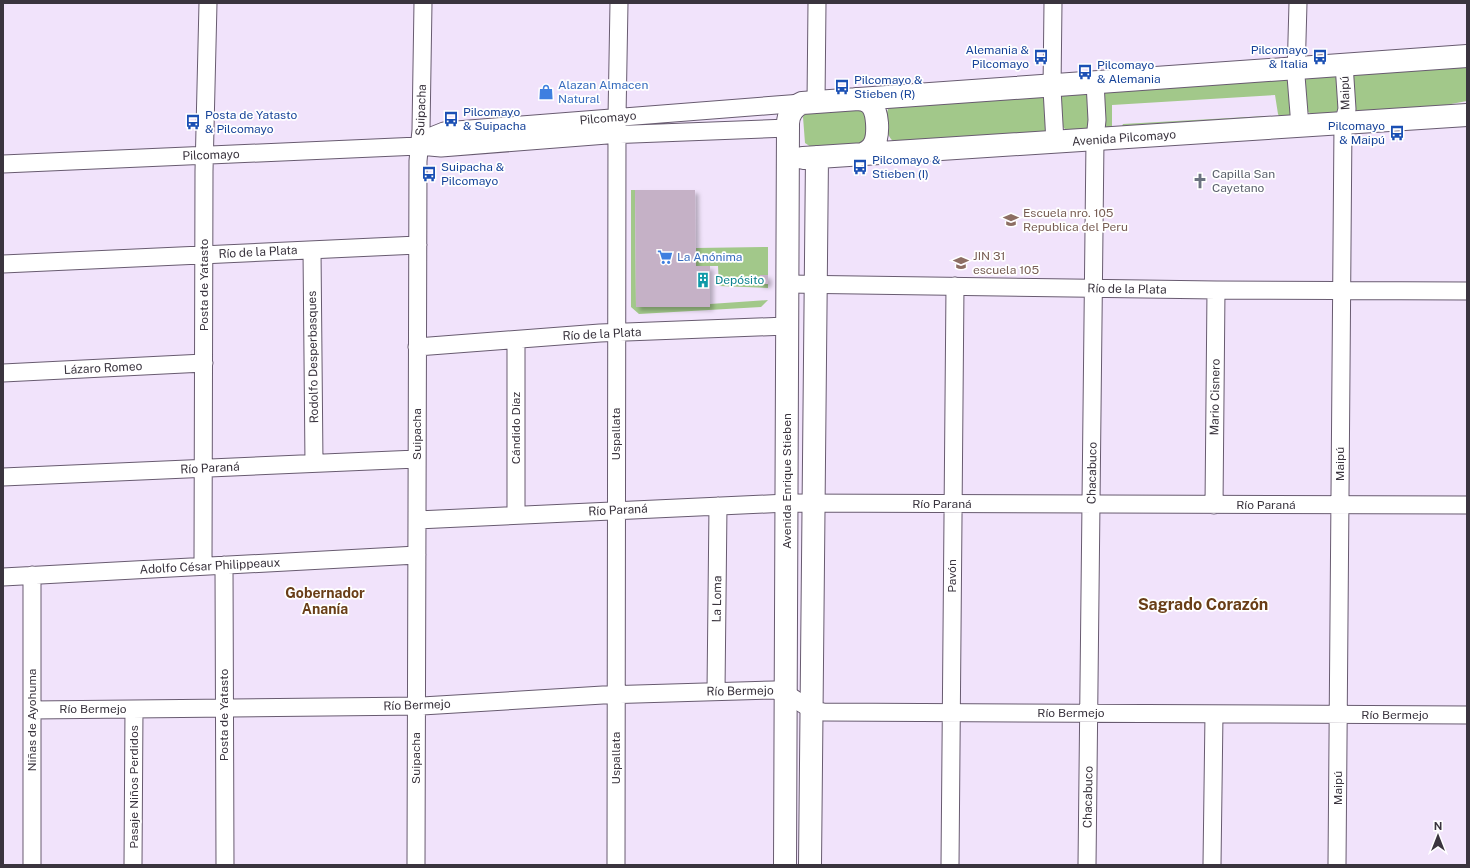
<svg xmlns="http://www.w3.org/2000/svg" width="1470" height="868" font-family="'Public Sans',sans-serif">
<defs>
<filter id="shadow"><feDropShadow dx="3.5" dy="3.5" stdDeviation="2" flood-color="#0004"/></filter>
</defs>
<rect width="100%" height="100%" fill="#f1e3fb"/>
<path fill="#a2c88a" d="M1467 65V101L1430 108 1355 111 1352 75Z
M1333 75 1337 79 1339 108 1335 113 1311 114 1307 111 1304 82 1308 77Z
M1288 79 1291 114 1289 117 1279 116 1278 114 1275 95 1112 105V126L1107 128 1105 125 1103 92Z
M1041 94 1045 98V132L894 142C885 136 884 116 889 107Z
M1086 94 1088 96 1089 126 1086 129 1066 130 1062 126 1061 98 1062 95Z
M856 107 866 113 867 135 863 144 811 147 805 143 803 117 805 113Z
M1266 116 1267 117 1122 126 1123 124Z
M631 190H635L636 307H710V304L768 300 761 307 639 314 631 307Z
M768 247V288L719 286 718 266H696V248Z"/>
<path fill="#c5b1c6" filter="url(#shadow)" d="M635 190H695L696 266H710V307H636Z
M760 275H768V284H759Z"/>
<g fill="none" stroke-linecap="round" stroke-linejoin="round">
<g stroke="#685b70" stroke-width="19">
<path id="minor" d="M1053 3 1052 89 1055 142
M1298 3 1296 76 1300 126
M816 102 817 3
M419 146 434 135 444 131 802 103
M3 164 419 146 441 148 607 135 788 128
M312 250 314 463
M3 264 418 245
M787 284 1216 290 1467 291
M417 347 600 333 787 326
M3 373 204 363
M3 477 417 459
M1214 505 1216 290
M516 515V340
M417 520 787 503 1467 505
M224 565 225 865
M203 566 204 171 208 3
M32 575V865
M3 577 417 555
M716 691 718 506
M32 710 422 706 603 695 774 690C793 693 805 711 824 712L1467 715
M133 865 134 709
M416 865 418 161 421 130 423 3
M616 865 617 117 619 3
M950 865 955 286
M1087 865 1095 140 1097 120 1095 82
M1212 865 1214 714
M1337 865 1343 124 1347 109 1344 64"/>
</g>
<g stroke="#685b70" stroke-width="24">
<path id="major" d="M856 99C872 99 876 109 877 123 878 138 876 151 859 155
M803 158 1467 115
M785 865 788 124C788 114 793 107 802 103L1467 56
M810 865 817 157"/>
</g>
<use href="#minor" stroke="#fff" stroke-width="17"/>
<use href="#major" stroke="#fff" stroke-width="22"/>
</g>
<defs>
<g id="bus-bare" transform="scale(1.2)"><path d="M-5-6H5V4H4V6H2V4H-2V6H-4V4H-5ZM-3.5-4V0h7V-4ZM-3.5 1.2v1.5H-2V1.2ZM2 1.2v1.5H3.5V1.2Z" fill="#1a4fb4" stroke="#fff" stroke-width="2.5" paint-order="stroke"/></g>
<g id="shop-bare" transform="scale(1.2)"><path d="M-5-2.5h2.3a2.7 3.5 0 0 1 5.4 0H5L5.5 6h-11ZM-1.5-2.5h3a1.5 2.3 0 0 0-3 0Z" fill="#3f7fe0" stroke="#fff" stroke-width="2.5" paint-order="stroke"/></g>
<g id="church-bare" transform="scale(1.2)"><path d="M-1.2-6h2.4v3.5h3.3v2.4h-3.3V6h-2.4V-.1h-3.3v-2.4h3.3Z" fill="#6b7280" stroke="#fff" stroke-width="2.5" paint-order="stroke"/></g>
<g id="school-bare" transform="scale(1.2)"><path d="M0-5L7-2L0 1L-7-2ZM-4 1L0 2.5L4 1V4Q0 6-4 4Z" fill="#8d6e63" stroke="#fff" stroke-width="2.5" paint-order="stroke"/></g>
<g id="supermarket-bare" transform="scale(1.2)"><path d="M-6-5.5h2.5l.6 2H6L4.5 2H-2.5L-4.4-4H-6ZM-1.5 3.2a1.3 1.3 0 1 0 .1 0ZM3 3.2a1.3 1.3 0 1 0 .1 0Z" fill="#3f7fe0" stroke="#fff" stroke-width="2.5" paint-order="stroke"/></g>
<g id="building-bare" transform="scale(1.2)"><path d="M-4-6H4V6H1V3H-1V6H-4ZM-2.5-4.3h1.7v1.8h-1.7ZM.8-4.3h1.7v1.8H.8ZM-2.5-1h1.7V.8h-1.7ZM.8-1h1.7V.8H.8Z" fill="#0f9aa8" stroke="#fff" stroke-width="2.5" paint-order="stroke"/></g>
</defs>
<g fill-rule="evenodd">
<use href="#bus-bare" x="1041" y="57"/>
<use href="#bus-bare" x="1320" y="57"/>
<use href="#bus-bare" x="1085" y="72"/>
<use href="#bus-bare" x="842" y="87"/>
<use href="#shop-bare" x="546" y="92"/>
<use href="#bus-bare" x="451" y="119"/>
<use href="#bus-bare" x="193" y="122"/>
<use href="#bus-bare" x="1397" y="133"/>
<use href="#bus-bare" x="860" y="167"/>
<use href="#bus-bare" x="429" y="174"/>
<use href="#church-bare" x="1200" y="181"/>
<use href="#school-bare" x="1011" y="220"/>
<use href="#supermarket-bare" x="665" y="257"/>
<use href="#school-bare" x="961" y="263"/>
<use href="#building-bare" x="703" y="280"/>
</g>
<g text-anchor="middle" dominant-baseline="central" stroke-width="3.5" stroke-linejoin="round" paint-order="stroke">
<g font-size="12" fill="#164399" stroke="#fff" text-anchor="start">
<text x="1029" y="50" text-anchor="end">Alemania &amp;<tspan x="1029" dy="14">Pilcomayo</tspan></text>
<text x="1308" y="50" text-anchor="end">Pilcomayo<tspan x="1308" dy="14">&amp; Italia</tspan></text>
<text x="1097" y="65">Pilcomayo<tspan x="1097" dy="14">&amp; Alemania</tspan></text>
<text x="854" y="80">Pilcomayo &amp;<tspan x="854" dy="14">Stieben (R)</tspan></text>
<text x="463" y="112">Pilcomayo<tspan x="463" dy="14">&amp; Suipacha</tspan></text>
<text x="205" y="115">Posta de Yatasto<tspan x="205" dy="14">&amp; Pilcomayo</tspan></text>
<text x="1385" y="126" text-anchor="end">Pilcomayo<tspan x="1385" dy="14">&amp; Maipú</tspan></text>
<text x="872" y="160">Pilcomayo &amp;<tspan x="872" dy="14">Stieben (I)</tspan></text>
<text x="441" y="167">Suipacha &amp;<tspan x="441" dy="14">Pilcomayo</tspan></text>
</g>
<g font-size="12" fill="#366cbe" stroke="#fff" text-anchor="start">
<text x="558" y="85">Alazan Almacen<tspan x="558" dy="14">Natural</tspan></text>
<text x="677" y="257">La Anónima</text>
</g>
<g font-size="12" fill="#3a343e" stroke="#fff">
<text transform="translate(1345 93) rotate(-92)">Maipú</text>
<text transform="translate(421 110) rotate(-88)">Suipacha</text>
<text transform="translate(608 118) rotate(-5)">Pilcomayo</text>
<text transform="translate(1124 138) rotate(-4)">Avenida Pilcomayo</text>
<text transform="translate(211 155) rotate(-2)">Pilcomayo</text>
<text transform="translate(258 252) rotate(-3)">Río de la Plata</text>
<text transform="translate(204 285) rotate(-90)">Posta de Yatasto</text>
<text transform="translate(1127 289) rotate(1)">Río de la Plata</text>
<text transform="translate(602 334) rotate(-3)">Río de la Plata</text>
<text transform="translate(313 357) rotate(-91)">Rodolfo Desperbasques</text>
<text transform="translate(103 368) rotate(-3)">Lázaro Romeo</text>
<text transform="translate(1215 397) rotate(-89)">Mario Cisnero</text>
<text transform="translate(516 428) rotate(-90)">Cándido Díaz</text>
<text transform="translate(417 434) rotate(-90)">Suipacha</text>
<text transform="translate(616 434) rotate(-90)">Uspallata</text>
<text transform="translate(1340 464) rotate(-90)">Maipú</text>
<text transform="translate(210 468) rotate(-3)">Río Paraná</text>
<text transform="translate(1092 473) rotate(-89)">Chacabuco</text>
<text transform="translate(787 481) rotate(-90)">Avenida Enrique Stieben</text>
<text x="942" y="504">Río Paraná</text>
<text x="1266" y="505">Río Paraná</text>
<text transform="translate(618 510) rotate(-3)">Río Paraná</text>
<text transform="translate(210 566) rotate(-3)">Adolfo César Philippeaux</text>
<text transform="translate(952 576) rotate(-90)">Pavón</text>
<text transform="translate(717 599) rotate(-89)">La Loma</text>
<text transform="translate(740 691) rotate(-1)">Río Bermejo</text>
<text transform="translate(417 705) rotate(-2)">Río Bermejo</text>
<text x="93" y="709">Río Bermejo</text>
<text x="1071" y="713">Río Bermejo</text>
<text transform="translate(224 715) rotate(-90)">Posta de Yatasto</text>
<text x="1395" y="715">Río Bermejo</text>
<text transform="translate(32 720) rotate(-90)">Niñas de Ayohuma</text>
<text transform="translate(416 758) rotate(-90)">Suipacha</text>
<text transform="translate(616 758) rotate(-90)">Uspallata</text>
<text transform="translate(134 787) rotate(-90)">Pasaje Niños Perdidos</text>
<text transform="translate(1338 788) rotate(-90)">Maipú</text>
<text transform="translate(1088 797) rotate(-89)">Chacabuco</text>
</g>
<g font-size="12" fill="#5b616d" stroke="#fff" text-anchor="start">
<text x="1212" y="174">Capilla San<tspan x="1212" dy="14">Cayetano</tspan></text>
</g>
<g font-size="12" fill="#785e54" stroke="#fff" text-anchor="start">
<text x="1023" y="213">Escuela nro. 105<tspan x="1023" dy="14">Republica del Peru</tspan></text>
<text x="973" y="256">JIN 31<tspan x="973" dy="14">escuela 105</tspan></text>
</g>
<g font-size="12" fill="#0d838f" stroke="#fff" text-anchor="start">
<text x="715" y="280">Depósito</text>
</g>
<g font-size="14" font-weight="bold" fill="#693e17" stroke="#fff">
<text x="325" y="593">Gobernador<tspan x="325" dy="16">Ananía</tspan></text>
</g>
<g font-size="16" font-weight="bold" fill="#693e17" stroke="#fff">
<text x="1203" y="604">Sagrado Corazón</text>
</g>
</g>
<rect width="1470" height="868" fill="none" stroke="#3a343e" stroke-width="8"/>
<g transform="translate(1438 836)" stroke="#ffffff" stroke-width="3" paint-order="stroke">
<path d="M0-3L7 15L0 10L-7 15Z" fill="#3a343e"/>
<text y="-6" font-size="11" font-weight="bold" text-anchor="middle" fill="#3a343e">N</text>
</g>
</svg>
